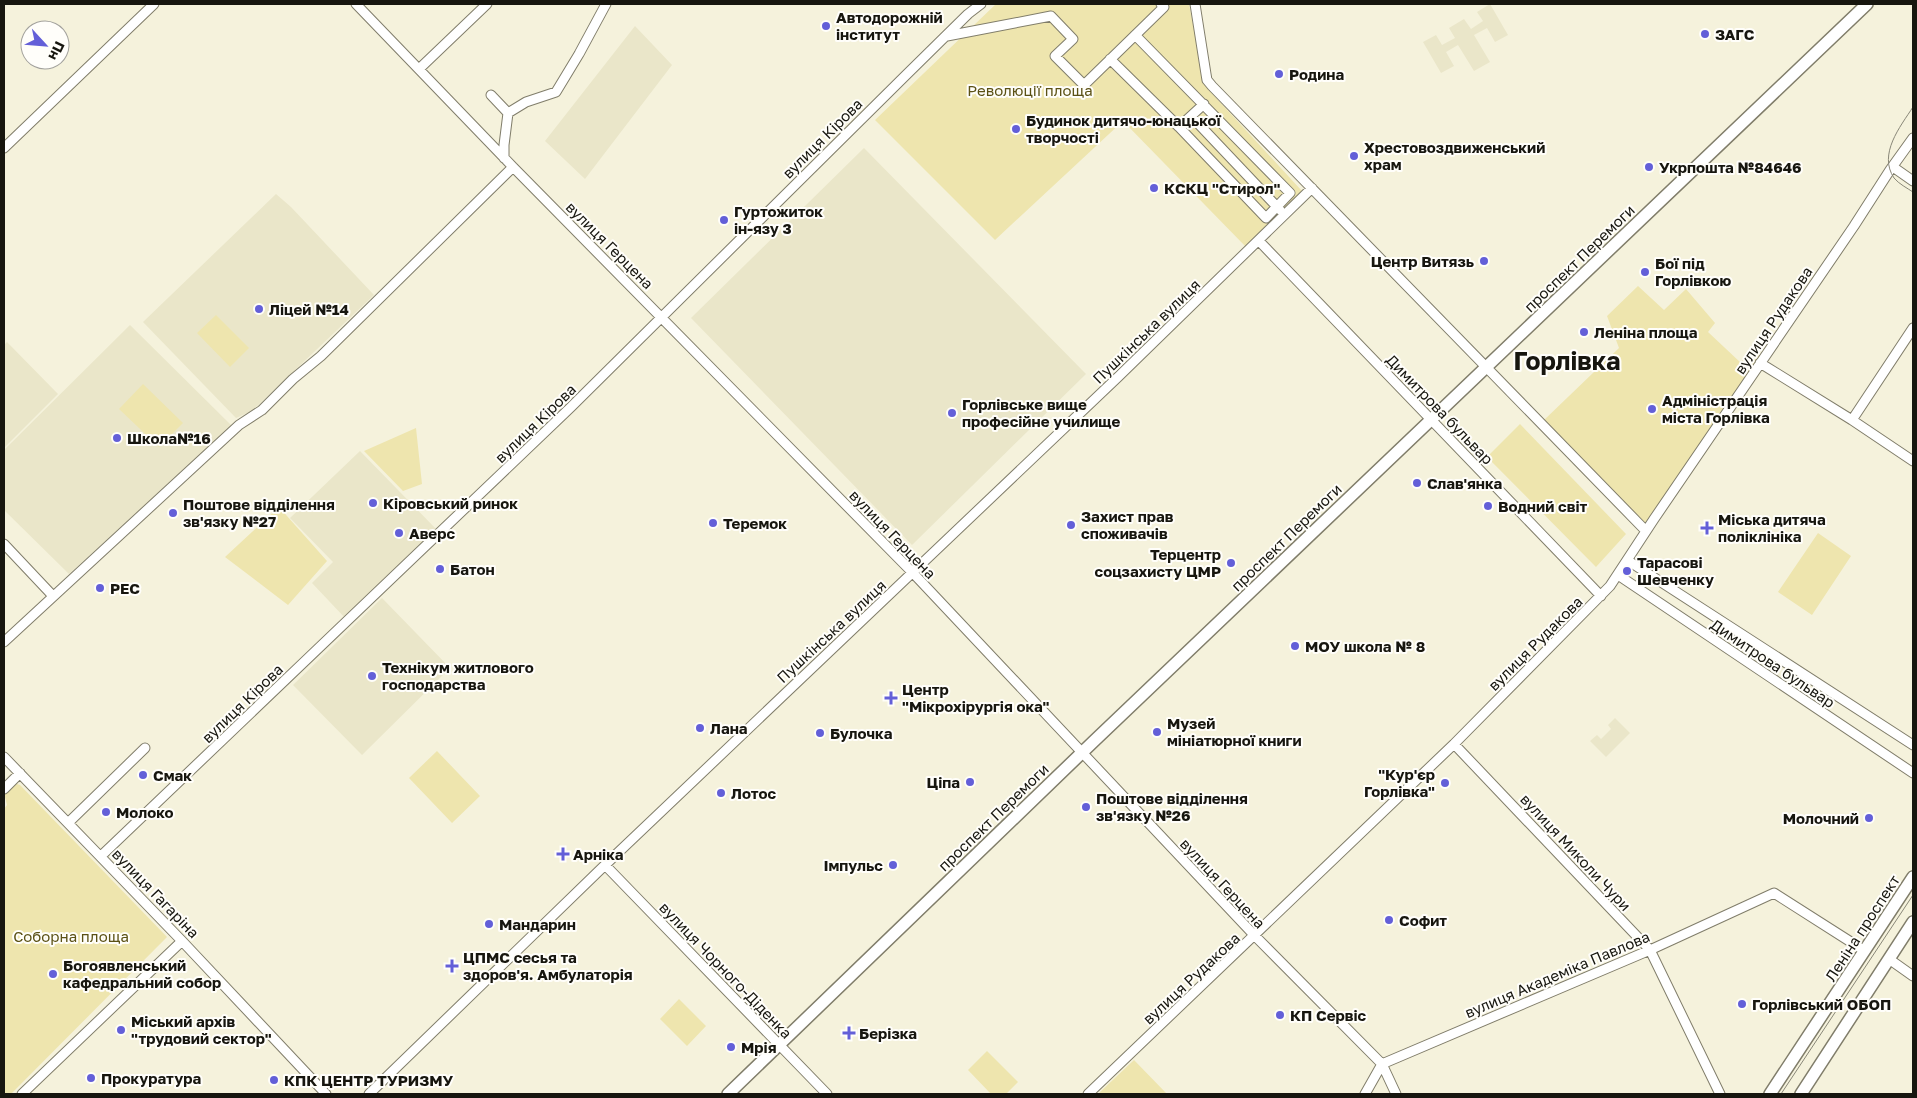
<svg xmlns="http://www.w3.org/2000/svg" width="1917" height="1098" font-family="'Golos Text',sans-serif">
<rect width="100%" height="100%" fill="#f5f2dc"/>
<path fill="#eae6c9" d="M1490 4 1508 35 1495 42 1487 28 1474 35 1490 62 1474 71 1458 45 1446 52 1454 66 1441 73 1423 42 1436 35 1442 45 1455 38 1449 28 1464 19 1471 29 1483 21 1477 12Z
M635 26 672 65 585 179 545 141Z
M864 148 1086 374 912 545 691 318Z
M276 194 291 207 374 295 252 411 236 418 143 322Z
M130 325 232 426 69 574 4 510V450Z
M7 342 58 394 4 448V345Z
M360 451 438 531 346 619 312 583 333 562 290 518Z
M382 598 450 668 362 755 293 685Z
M1615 718 1630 733 1606 757 1590 741 1597 735 1601 739 1611 729 1608 725Z"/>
<path fill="#eee5ae" d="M996 4H1189L1205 86 1302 191 1246 247 1123 121 995 240 875 120Z
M1638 286 1664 310 1686 289 1715 323 1708 332 1741 363 1751 347 1764 361 1650 530 1543 421 1619 348 1607 316Z
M216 315 249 348 230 367 197 333Z
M143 384 183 423 159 447 119 409Z
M1520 424 1626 534 1596 567 1487 457Z
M416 428 422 484 403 491 364 451Z
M279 507 327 561 288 605 225 557Z
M1818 533 1851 556 1812 615 1778 592Z
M437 751 480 796 452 823 409 778Z
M17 784 20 785 167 937 11 1094H4V809L7 805 4 793 14 785Z
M679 999 706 1026 687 1046 660 1019Z
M987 1051 1018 1082 1006 1094H991L968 1070Z
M1134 1060 1167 1094H1098Z"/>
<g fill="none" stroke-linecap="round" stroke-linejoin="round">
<g stroke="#807d6a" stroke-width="11">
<path id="minor" d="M356 4 513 167 913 573 1255 936 1382 1064 1396 1094
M1195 4 1206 74 1207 80 1212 86 1646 531
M947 36 1051 16 1073 39 1055 56 1084 85 1164 7 1161 4
M1110 59 1179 127 1266 218 1290 193 1135 35
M419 69 487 4
M491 95 508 113 504 145V158
M508 113 526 102 556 92 579 54 606 4
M1191 116 1280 210
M1179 127 1204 104
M4 148 154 4
M1893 167 1913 181
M1259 241 1601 596
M1760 363 1852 420 1913 461
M1852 420 1913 328
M4 544 53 596
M1627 560 1913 745
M1618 575 1913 773
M4 642 239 425 262 410 293 379 321 356 513 167
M1454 744 1650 950 1720 1094
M4 757 182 941 326 1094
M4 789 20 773
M69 822 145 748
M101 856 571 407 904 77 968 14 981 4
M605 865 827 1094
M1889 959 1913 976
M22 1094 182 941
M369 1094 605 865 1118 377 1312 188
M1088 1094 1454 744 1610 586 1654 519 1854 226 1890 170 1913 138
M1365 1094 1382 1064 1650 950 1774 893 1865 951"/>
</g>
<g stroke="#807d6a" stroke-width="14">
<path id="major" d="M728 1094 1093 742 1867 4
M1770 1094 1913 877
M1801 1094 1913 922"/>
</g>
<use href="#minor" stroke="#fff" stroke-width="9"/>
<use href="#major" stroke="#fff" stroke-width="11"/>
<path stroke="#898778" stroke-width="1" d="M1913 107C1900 127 1878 154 1894 178 1899 184 1907 188 1913 192
M1781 1094 1913 895"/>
</g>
<g fill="#635fd8" stroke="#fffefa" stroke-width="2">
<circle cx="826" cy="26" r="5"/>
<circle cx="1705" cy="34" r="5"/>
<circle cx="1279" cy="74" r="5"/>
<circle cx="1016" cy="129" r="5"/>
<circle cx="1354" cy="156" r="5"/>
<circle cx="1649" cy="167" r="5"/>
<circle cx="1154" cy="188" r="5"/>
<circle cx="724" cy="220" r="5"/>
<circle cx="1484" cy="261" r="5"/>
<circle cx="1645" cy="272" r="5"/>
<circle cx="259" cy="309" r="5"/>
<circle cx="1584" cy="332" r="5"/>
<circle cx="1652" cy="409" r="5"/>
<circle cx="952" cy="413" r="5"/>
<circle cx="117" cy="438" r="5"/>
<circle cx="1417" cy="483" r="5"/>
<circle cx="373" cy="503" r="5"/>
<circle cx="1488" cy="506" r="5"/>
<circle cx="173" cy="513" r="5"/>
<circle cx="713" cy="523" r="5"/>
<circle cx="1071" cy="525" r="5"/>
<path d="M1704.5 520.5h5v5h5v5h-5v5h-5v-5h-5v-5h5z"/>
<circle cx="399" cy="533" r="5"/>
<circle cx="1231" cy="563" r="5"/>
<circle cx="440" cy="569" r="5"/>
<circle cx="1627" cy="571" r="5"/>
<circle cx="100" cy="588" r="5"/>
<circle cx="1295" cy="646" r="5"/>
<circle cx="372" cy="676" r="5"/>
<path d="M888.5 690.5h5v5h5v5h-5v5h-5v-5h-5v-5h5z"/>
<circle cx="700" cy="728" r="5"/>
<circle cx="1157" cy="732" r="5"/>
<circle cx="820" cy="733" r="5"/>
<circle cx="143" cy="775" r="5"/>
<circle cx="970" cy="782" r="5"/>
<circle cx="1445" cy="783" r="5"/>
<circle cx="721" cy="793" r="5"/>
<circle cx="1086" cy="807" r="5"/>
<circle cx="106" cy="812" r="5"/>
<circle cx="1869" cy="818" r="5"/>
<path d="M560.5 846.5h5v5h5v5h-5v5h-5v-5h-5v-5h5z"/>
<circle cx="893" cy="865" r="5"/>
<circle cx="1389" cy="920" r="5"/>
<circle cx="489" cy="924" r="5"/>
<path d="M449.5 958.5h5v5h5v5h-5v5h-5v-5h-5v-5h5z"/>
<circle cx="53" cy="974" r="5"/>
<circle cx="1742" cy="1004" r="5"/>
<circle cx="1280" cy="1015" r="5"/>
<circle cx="121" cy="1030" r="5"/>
<path d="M846.5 1025.5h5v5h5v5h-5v5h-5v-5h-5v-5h5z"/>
<circle cx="731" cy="1047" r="5"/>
<circle cx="91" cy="1078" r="5"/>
<circle cx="274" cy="1080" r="5"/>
</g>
<g text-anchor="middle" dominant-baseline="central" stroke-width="4" stroke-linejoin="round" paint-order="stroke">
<g font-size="15" font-weight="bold" fill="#17160f" stroke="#fffefa" text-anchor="start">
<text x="836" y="17">Автодорожній<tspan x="836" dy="17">інститут</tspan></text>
<text x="1715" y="34">ЗАГС</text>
<text x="1289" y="74">Родина</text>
<text x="1026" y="120">Будинок дитячо-юнацької<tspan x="1026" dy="17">творчості</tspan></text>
<text x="1364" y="147">Хрестовоздвиженський<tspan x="1364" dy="17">храм</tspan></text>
<text x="1659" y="167">Укрпошта №84646</text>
<text x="1164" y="188">КСКЦ "Стирол"</text>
<text x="734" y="211">Гуртожиток<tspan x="734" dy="17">ін-язу 3</tspan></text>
<text x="1474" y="261" text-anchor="end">Центр Витязь</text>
<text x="1655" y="263">Бої під<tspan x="1655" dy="17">Горлівкою</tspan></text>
<text x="269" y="309">Ліцей №14</text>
<text x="1594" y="332">Леніна площа</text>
<text x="1662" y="400">Адміністрація<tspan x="1662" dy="17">міста Горлівка</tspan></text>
<text x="962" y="404">Горлівське вище<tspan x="962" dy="17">професійне училище</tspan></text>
<text x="127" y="438">Школа№16</text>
<text x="1427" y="483">Слав'янка</text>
<text x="383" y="503">Кіровський ринок</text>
<text x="183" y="504">Поштове відділення<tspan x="183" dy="17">зв'язку №27</tspan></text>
<text x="1498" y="506">Водний світ</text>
<text x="1081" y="516">Захист прав<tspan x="1081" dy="17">споживачів</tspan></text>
<text x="1718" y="519">Міська дитяча<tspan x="1718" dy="17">поліклініка</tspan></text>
<text x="723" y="523">Теремок</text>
<text x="409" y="533">Аверс</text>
<text x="1221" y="554" text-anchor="end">Терцентр<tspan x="1221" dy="17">соцзахисту ЦМР</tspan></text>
<text x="1637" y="562">Тарасові<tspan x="1637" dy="17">Шевченку</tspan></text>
<text x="450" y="569">Батон</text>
<text x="110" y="588">РЕС</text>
<text x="1305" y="646">МОУ школа № 8</text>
<text x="382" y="667">Технікум житлового<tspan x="382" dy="17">господарства</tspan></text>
<text x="902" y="689">Центр<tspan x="902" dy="17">"Мікрохірургія ока"</tspan></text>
<text x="1167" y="723">Музей<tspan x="1167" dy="17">мініатюрної книги</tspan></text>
<text x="710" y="728">Лана</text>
<text x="830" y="733">Булочка</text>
<text x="1435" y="774" text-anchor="end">"Кур'єр<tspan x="1435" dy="17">Горлівка"</tspan></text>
<text x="153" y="775">Смак</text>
<text x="960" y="782" text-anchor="end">Ціпа</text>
<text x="731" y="793">Лотос</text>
<text x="1096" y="798">Поштове відділення<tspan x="1096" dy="17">зв'язку №26</tspan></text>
<text x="116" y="812">Молоко</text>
<text x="1859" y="818" text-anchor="end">Молочний</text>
<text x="573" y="854">Арніка</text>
<text x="883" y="865" text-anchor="end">Імпульс</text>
<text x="1399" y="920">Софит</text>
<text x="499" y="924">Мандарин</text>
<text x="463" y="957">ЦПМС сесья та<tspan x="463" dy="17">здоров'я. Амбулаторія</tspan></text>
<text x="63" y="965">Богоявленський<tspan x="63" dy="17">кафедральний собор</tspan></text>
<text x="1752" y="1004">Горлівський ОБОП</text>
<text x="1290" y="1015">КП Сервіс</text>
<text x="131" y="1021">Міський архів<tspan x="131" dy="17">"трудовий сектор"</tspan></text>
<text x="859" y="1033">Берізка</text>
<text x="741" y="1047">Мрія</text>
<text x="101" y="1078">Прокуратура</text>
<text x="284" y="1080">КПК ЦЕНТР ТУРИЗМУ</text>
</g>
<g font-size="15" fill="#5b5115" stroke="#fffefa">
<text x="1030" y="90">Революції площа</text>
<text x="71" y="936">Соборна площа</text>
</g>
<g font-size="15" fill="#17160f" stroke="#fffefa">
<text transform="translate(822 138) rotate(-45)">вулиця Кірова</text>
<text transform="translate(610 245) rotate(45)">вулиця Герцена</text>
<text transform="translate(1579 258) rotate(-44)">проспект Перемоги</text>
<text transform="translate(1773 320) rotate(-56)">вулиця Рудакова</text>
<text transform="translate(1146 331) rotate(-44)">Пушкінська вулиця</text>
<text transform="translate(1440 409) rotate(46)">Димитрова бульвар</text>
<text transform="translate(535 423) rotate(-44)">вулиця Кірова</text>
<text transform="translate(893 534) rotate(46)">вулиця Герцена</text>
<text transform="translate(1286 537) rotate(-44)">проспект Перемоги</text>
<text transform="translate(831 631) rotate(-43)">Пушкінська вулиця</text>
<text transform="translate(1535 643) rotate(-45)">вулиця Рудакова</text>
<text transform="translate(1773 663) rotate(34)">Димитрова бульвар</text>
<text transform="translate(242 703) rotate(-44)">вулиця Кірова</text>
<text transform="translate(993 817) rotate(-44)">проспект Перемоги</text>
<text transform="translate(1576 852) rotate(47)">вулиця Миколи Чури</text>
<text transform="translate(1223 883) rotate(47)">вулиця Герцена</text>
<text transform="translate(156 893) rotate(46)">вулиця Гагаріна</text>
<text transform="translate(1862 928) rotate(-57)">Леніна проспект</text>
<text transform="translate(726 970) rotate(46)">вулиця Чорного-Діденка</text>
<text transform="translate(1557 974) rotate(-23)">вулиця Академіка Павлова</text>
<text transform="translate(1191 978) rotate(-43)">вулиця Рудакова</text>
</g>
<g font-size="25" font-weight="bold" fill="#17160f" stroke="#fffefa">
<text x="1567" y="360">Горлівка</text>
</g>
</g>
<rect width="1917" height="1098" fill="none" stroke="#17160f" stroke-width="10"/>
<g transform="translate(45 45) rotate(116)"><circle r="24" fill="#fffefa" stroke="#a2a19c"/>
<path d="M0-4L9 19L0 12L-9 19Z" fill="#635fd8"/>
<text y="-8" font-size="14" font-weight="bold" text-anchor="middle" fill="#17160f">Пн</text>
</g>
</svg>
